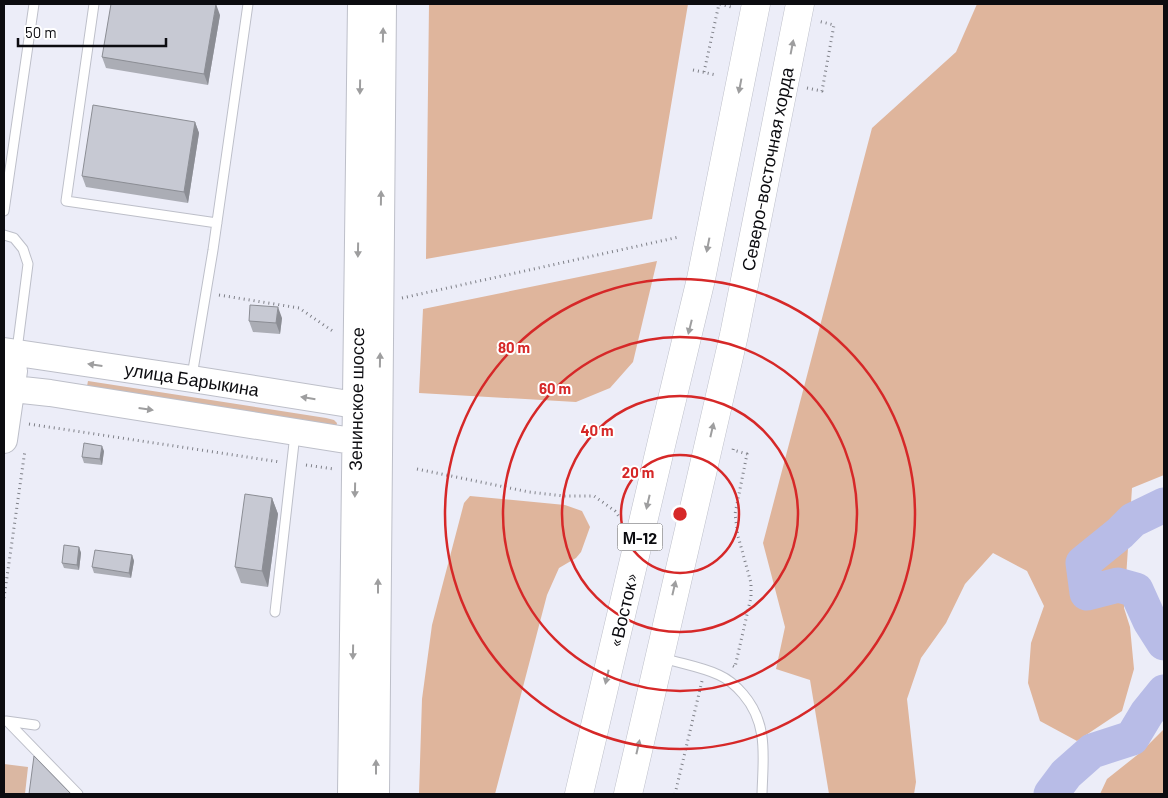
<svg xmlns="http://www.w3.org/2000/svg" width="1168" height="798" font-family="Barlow,sans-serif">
<rect width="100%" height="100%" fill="#ecedf8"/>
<path fill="#dab7a2" d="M88 381 326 418 334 420 337 423 336 427 86 391Z
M4 764 28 767 25 794H4Z"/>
<path fill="#dfb59c" d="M429 4H688L652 219 426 259Z
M977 4H1164V475L1132 488 1124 608 1130 627 1134 669 1122 711 1077 741 1040 721 1028 683 1031 643 1044 606 1027 571 993 553 965 584 946 623 921 658 907 699 916 782 914 794H829L810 680 776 669 785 627 763 543 872 128 956 52Z
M657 261 633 362 610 388 576 402 419 393 423 309Z
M470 496 565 505 582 511 590 527 581 552 576 558 559 568 547 595 495 794H419L422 699 432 625 464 503Z
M1164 729V794H1100L1107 779 1141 752Z"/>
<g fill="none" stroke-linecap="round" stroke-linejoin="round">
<path stroke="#b8bce7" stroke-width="35" d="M1164 505 1133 520 1120 533 1083 563 1087 593 1118 585 1136 590 1150 621 1164 643
M1051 794 1066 774 1092 751 1132 738 1147 713 1164 692"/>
<g stroke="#bdbfc9" stroke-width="11">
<path id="lane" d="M94 4 66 201 217 223
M4 211 34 4
M4 235 14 238 23 249 28 264 17 350
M192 376 213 250 248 4
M275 612 295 434
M663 658C682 664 702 667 719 675 728 679 737 687 743 694 769 724 763 758 762 794
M6 721 35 725
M8 722 78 794"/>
</g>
<g stroke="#bdbfc9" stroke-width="28">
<path id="secondary" d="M4 351 192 379 374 408
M4 388 50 393 371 444
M4 440 14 371
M351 794 361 4
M376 794 383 4"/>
</g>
<g stroke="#bdbfc9" stroke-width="29">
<path id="highway" d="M579 794 663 437 701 279 756 4
M628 794 734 335 800 4"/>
</g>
<path stroke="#7f8088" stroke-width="3" stroke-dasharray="1 4" stroke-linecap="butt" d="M720 4 731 7
M693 70 716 75
M704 72 719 4
M807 88 822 91 834 25 818 21
M219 295 299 308 334 332
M402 298 679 237
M29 424 280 462
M306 465 334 469
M417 469 529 492 564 496H594L615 511 620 518
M4 598 25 450
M733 666 735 667 751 597V583L738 536 735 514 747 454 733 450 734 446
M675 794 702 681"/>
<use href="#lane" stroke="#fff" stroke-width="9"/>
<use href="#secondary" stroke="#fff" stroke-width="26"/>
<use href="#highway" stroke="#fff" stroke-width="28"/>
</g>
<path fill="#abadb5" d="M220 15 208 85 106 68 102 57Z
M195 122 199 133 188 203 86 187 82 176Z
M282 318 280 334 253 332 249 321Z
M104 451 102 465 84 463 82 457Z
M272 498 278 514 268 587 241 583 235 567Z
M79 547 81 553 79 570 64 568 62 563Z
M132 555 134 561 131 578 94 573 92 567Z"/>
<path fill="#8b8d94" d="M216 4 220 15 208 85 204 74Z
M195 122 199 133 188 203 184 192Z
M278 307 282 318 280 334 276 323Z
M102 446 104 451 102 465 100 459Z
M272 498 278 514 268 587 262 571Z
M79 547 81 553 79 570 77 565Z
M132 555 134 561 131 578 129 573Z"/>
<path fill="#c7c9d3" stroke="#8b8d94" d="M111 4H216L204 74 102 57Z
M93 105 195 122 184 192 82 176Z
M250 305 278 307 276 323 249 321Z
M84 443 102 446 100 459 82 457Z
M245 494 272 498 262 571 235 567Z
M64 545 79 547 77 565 62 563Z
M95 550 132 555 129 573 92 567Z
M34 756 71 794H29Z"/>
<defs><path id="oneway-solid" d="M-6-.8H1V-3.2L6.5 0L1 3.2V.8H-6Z" transform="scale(1.25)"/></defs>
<g fill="#9e9e9f">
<use href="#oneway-solid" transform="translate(383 35) rotate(-89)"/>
<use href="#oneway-solid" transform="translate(792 47) rotate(-79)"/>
<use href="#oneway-solid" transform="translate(740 86) rotate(101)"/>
<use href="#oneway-solid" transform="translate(360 87) rotate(91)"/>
<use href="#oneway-solid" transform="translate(381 198) rotate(-89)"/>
<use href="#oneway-solid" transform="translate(708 245) rotate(101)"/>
<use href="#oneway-solid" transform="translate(358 250) rotate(91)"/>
<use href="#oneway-solid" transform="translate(690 327) rotate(104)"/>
<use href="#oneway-solid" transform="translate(380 360) rotate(-89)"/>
<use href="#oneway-solid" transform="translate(95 365) rotate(-172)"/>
<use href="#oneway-solid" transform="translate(308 398) rotate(-171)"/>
<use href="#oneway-solid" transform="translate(146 409) rotate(8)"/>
<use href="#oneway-solid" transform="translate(712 430) rotate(-77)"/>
<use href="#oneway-solid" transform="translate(355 490) rotate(91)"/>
<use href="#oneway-solid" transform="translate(648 502) rotate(103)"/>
<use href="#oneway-solid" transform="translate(378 586) rotate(-90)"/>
<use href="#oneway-solid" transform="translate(674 588) rotate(-77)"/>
<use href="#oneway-solid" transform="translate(353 652) rotate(91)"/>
<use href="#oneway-solid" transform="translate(607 677) rotate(103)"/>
<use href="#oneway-solid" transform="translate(638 747) rotate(-77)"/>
<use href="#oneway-solid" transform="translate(376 767) rotate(-90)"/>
</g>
<g fill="none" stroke="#d62828" stroke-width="2.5">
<circle cx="680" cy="514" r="59"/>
<circle cx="680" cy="514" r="118"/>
<circle cx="680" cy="514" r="177"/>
<circle cx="680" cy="514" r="235"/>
</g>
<g text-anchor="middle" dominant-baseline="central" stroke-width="4" stroke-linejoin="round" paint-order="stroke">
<rect fill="#fff" stroke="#555558" stroke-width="1" x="617.5" y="523.5" width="45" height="27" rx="4"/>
<g font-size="16" font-weight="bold" fill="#0c0c10">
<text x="640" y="537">М-12</text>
</g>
<g font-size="18" fill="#0c0c10" stroke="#fff">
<text transform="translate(767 169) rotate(-79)">Северо-восточная хорда</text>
<text transform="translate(192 379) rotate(9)">улица Барыкина</text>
<text transform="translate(356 399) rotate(-89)">Зенинское шоссе</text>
<text transform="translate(623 610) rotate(-77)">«Восток»</text>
</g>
</g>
<circle cx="680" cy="514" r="8" fill="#d62828" stroke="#fff" stroke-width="2.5"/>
<g font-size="15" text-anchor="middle" font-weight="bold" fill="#d62828" stroke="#fff" stroke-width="4" stroke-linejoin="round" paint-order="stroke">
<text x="514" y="353">80 m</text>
<text x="555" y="394">60 m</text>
<text x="597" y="436">40 m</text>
<text x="638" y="478">20 m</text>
</g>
<rect width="1168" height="798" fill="none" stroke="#0c0c10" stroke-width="10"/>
<path d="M18 38v8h148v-8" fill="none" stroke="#0c0c10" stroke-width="2.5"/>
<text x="25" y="38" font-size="15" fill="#0c0c10" stroke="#ffffff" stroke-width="4" paint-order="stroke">50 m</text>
</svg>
